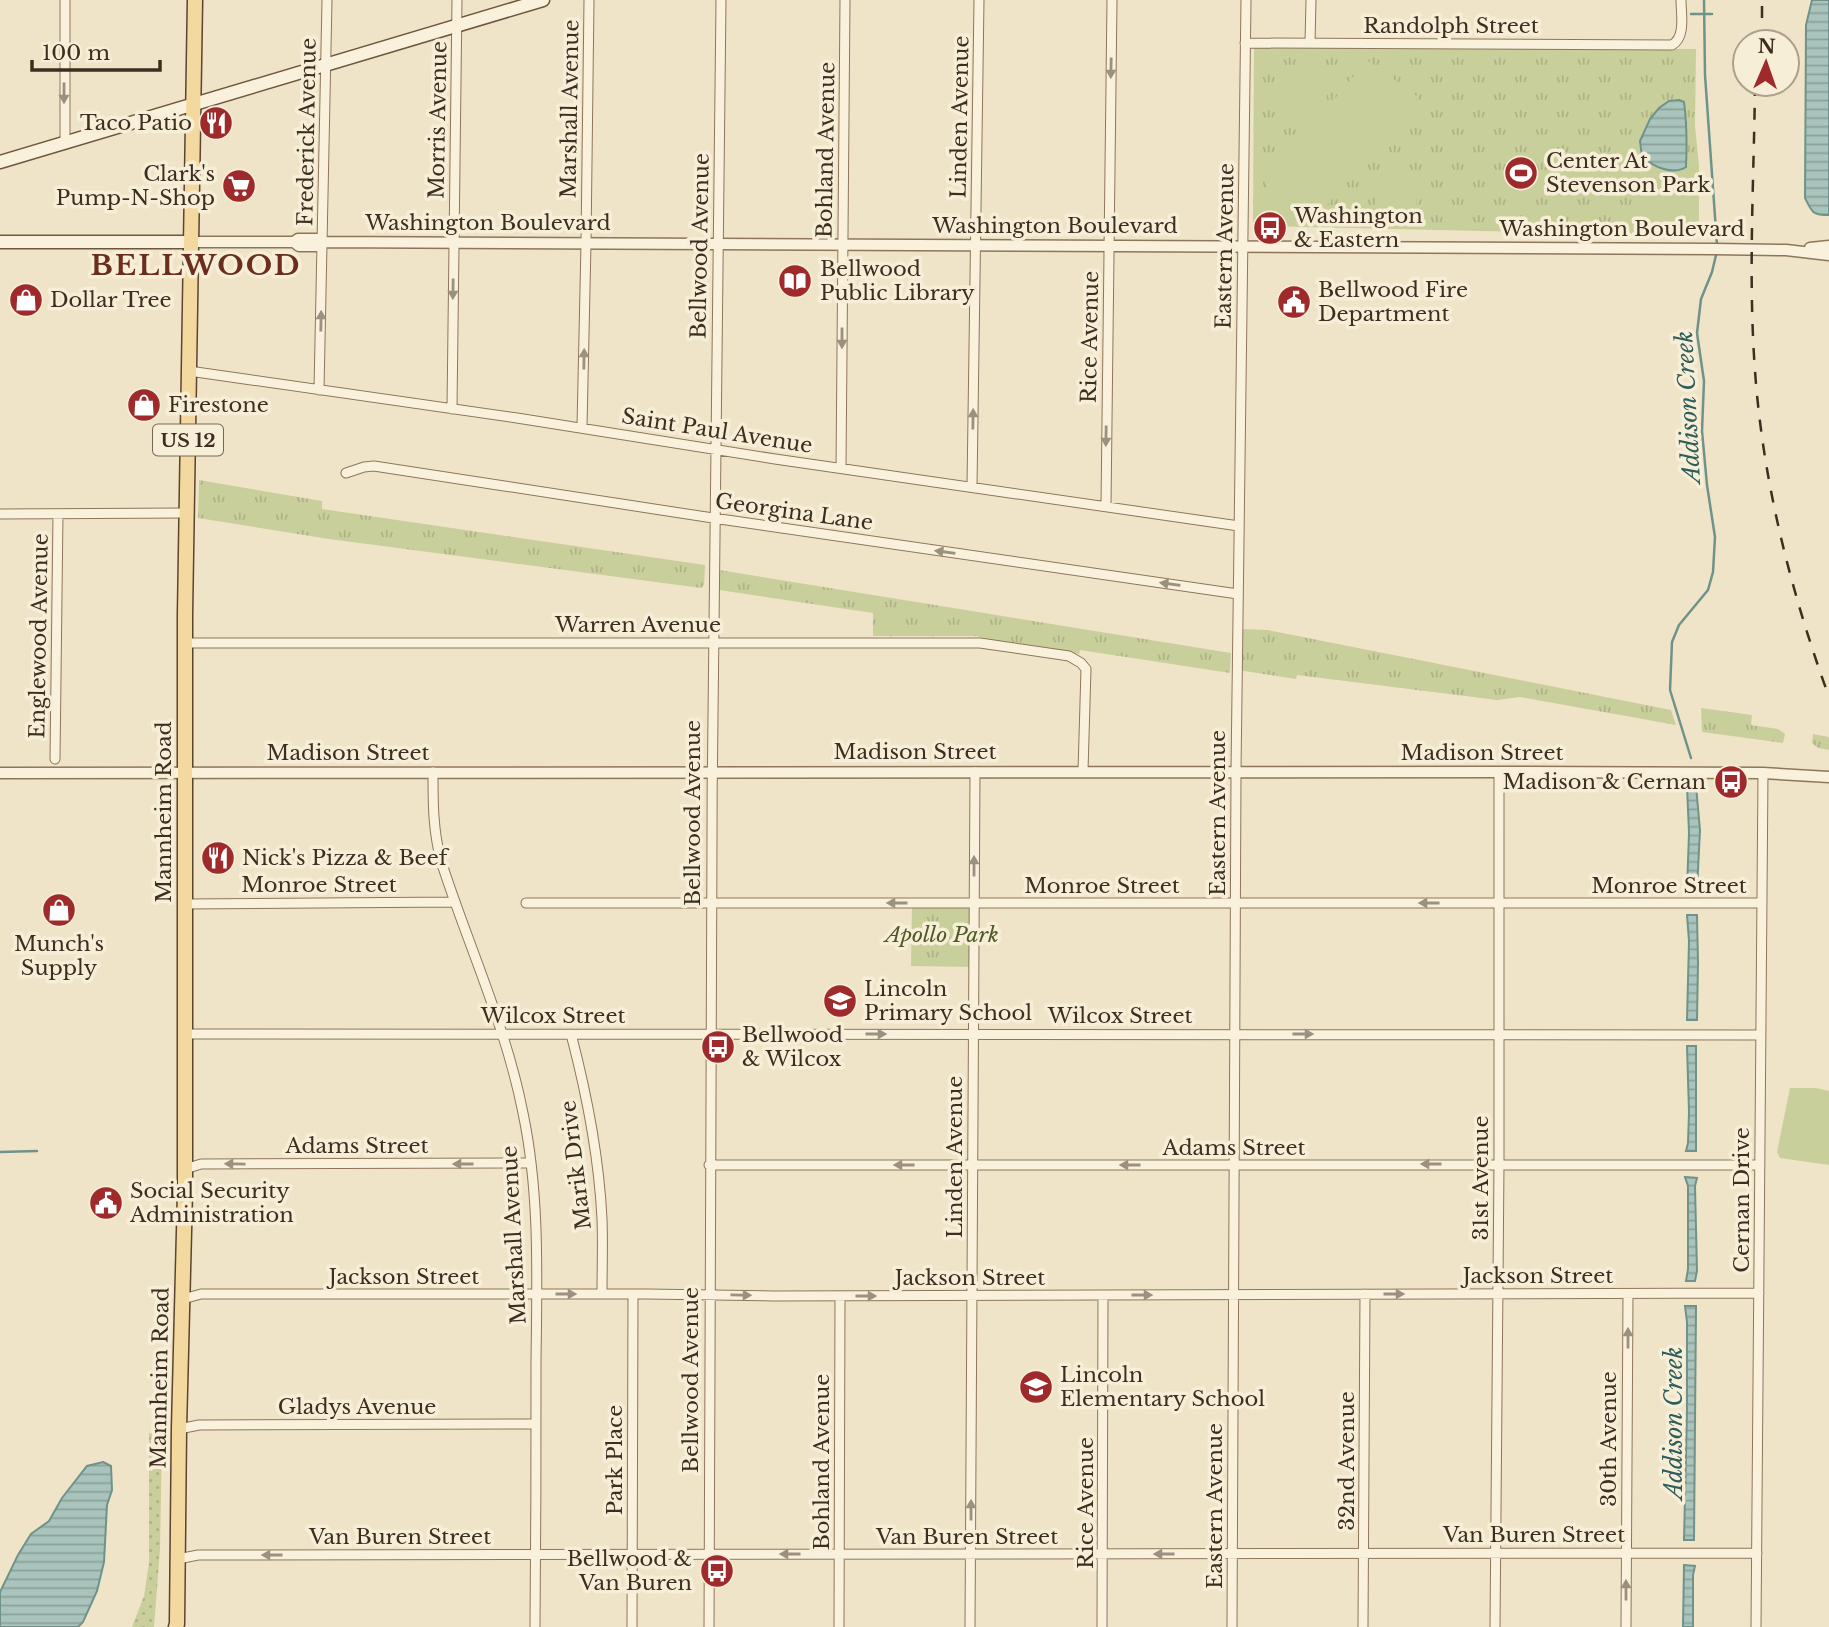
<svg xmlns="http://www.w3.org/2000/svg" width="1829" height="1627" font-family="'Libre Baskerville',serif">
<defs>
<pattern id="grass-dots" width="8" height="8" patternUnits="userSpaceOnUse" patternTransform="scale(1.75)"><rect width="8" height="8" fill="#c9cf9b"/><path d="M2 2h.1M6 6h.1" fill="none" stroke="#aeb285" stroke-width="1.8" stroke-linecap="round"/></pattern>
<pattern id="park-tufts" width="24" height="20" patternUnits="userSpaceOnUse" patternTransform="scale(1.75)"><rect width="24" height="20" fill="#c9cf9b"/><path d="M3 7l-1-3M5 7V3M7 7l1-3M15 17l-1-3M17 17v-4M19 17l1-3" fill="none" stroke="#aeb285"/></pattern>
<pattern id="water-rules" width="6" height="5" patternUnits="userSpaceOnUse" patternTransform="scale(1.75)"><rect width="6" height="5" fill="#a9c4bc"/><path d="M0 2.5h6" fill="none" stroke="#8ba098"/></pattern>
</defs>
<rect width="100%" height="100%" fill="#f0e4c8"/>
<path fill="url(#grass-dots)" d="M149 1433 157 1434 162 1441 160 1550 154 1627H132L144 1596 149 1563Z"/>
<path fill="url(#park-tufts)" d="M1254 47 1696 49 1695 126 1699 165V236L1256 226 1253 222Z
M199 480 322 501V509L705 565 704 585 701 588 329 539 198 518Z
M719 570 1231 653 1230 673 1080 650 1079 654 997 641 976 636H873V613L719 590Z
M1242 629 1268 630 1671 710 1676 725 1520 697 1497 700 1297 675 1296 679 1244 671 1242 670Z
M1701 708 1752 715 1751 725 1778 729 1785 734 1783 743 1702 732Z
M1813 734 1829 737V750L1818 748 1812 743Z
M912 904 973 905 972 967 911 966Z"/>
<path fill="#c9cf9b" d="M1367 60 1418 97 1327 205 1303 187 1305 215 1271 213 1266 207V175L1286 176 1277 168Z
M1277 70 1329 71C1329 94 1326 120 1298 124 1291 125 1282 124 1275 124Z
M1404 173 1418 174 1416 209 1410 214H1375C1376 191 1377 176 1404 173Z
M1635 181 1699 182 1698 228H1635Z
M1790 1088H1816L1829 1091V1165L1780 1158 1777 1152Z"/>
<path fill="url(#water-rules)" stroke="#6f938a" stroke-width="2" d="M1812 0H1829V215C1812 215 1812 212 1805 198L1806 25Z
M1679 100 1684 102C1687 124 1687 145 1686 167 1672 176 1653 166 1642 157L1640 141 1650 119 1659 108 1669 101Z
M1687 786H1696L1700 830 1697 890H1687L1689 833Z
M1687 915H1697L1698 963 1697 1020H1687L1689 941Z
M1687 1046H1696V1151H1686L1688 1143 1689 1112Z
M1685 1177 1697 1178 1695 1186 1697 1271 1695 1281H1686L1688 1269V1186Z
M1685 1306H1696L1694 1540H1684L1687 1411V1322Z
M103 1462 111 1466 112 1490 107 1505 104 1562 97 1591 83 1622 78 1627H0V1592L18 1555 31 1534 49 1521 62 1498 87 1466Z
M1684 1565 1695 1566 1693 1575V1627H1683Z"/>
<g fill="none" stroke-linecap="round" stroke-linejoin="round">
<path stroke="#6f938a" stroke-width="2.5" d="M1704 0 1705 75 1717 245
M1691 14H1712
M1691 758 1670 690 1672 642 1679 625 1708 590 1713 572 1715 537 1707 485 1702 431 1704 381 1697 333 1701 299 1712 272 1717 251
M0 1152 37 1151"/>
<g stroke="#8d765c" stroke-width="11">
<path id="minor" d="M1245 43 1672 45C1686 37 1681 14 1681 0
M1310 43 1311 0
M65 143V0
M189 371 517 418 775 459 1239 526
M319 390 327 0
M452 409 457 0
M582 427 586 243 589 0
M841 468 845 0
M346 473 364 467 374 466 713 518 1238 594
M972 487 979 0
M1106 506 1112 0
M0 514 187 513
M185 643H980L1069 656 1081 663 1086 669 1083 771
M55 759 58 514
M433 772C433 804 433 830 441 861 468 945 506 1026 523 1113 540 1194 537 1279 536 1362 536 1450 536 1539 535 1627
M526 903H1762
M185 904 454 902
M185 1034 1761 1035
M571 1034C587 1095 599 1156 602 1219 603 1244 602 1269 602 1294
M709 1165H1760
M185 1169 201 1164 531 1163
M183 1299 201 1294H647L773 1296 1759 1293
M179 1429 199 1425 536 1424
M178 1559 198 1555 1757 1553
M632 1627 633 1294
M709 1627C709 1085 713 542 721 0
M839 1627 840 1296
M970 1627 975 772
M1102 1627 1103 1295
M1232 1627 1236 772 1246 0
M1363 1627 1365 1294
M1495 1627 1499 1164V772
M1626 1627 1628 1294
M1756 1627 1763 773"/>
</g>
<g stroke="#8d765c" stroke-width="13">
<path id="tertiary" d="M190 242H294L299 246H318L323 242
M294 242 298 239H317L323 242 1714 249 1786 250 1829 255
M1810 248 1829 246
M0 773 1499 772 1763 773 1829 777"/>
</g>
<g stroke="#6f573f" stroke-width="15">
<path id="secondary" d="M0 162 543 0
M0 242H190"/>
</g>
<g stroke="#5b4430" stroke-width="17">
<path id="primary" d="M176 1627 177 1624 179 1429 185 1192V615L195 0"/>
</g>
<use href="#minor" stroke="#faf1dc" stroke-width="9"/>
<use href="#tertiary" stroke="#faf1dc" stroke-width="10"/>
<use href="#secondary" stroke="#faf1dc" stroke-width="12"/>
<use href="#primary" stroke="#f3d9a0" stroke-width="14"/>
<path stroke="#3d2e20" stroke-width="2.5" stroke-dasharray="12 12" stroke-linecap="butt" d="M1762 42V0
M1755 84C1754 179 1748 276 1755 371 1763 483 1791 592 1829 697"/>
</g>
<defs><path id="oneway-solid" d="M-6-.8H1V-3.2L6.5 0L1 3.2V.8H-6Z" transform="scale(1.75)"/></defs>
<g fill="#9c907e">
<use href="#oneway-solid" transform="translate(1111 68) rotate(91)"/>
<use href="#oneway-solid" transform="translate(64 93) rotate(90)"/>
<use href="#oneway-solid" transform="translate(453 289) rotate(91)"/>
<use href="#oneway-solid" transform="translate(321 321) rotate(-89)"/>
<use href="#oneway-solid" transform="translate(842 338) rotate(90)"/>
<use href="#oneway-solid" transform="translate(584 359) rotate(-89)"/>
<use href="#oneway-solid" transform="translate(973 419) rotate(-89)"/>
<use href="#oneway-solid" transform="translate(1106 436) rotate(91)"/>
<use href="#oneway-solid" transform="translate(945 552) rotate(-172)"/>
<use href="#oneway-solid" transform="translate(1170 584) rotate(-172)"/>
<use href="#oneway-solid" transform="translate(974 866) rotate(-90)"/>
<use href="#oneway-solid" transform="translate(897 903) rotate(-180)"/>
<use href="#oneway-solid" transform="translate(1429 903) rotate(180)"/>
<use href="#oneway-solid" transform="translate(876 1034)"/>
<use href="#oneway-solid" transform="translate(1303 1034)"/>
<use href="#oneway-solid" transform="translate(235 1164) rotate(-179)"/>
<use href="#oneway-solid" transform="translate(463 1164) rotate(180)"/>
<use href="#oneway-solid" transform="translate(1431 1164) rotate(180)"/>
<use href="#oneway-solid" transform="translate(904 1165) rotate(-180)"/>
<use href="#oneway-solid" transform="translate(1130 1165) rotate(180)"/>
<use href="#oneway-solid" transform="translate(566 1294)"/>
<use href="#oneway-solid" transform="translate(1394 1294)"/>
<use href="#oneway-solid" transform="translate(741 1295) rotate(1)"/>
<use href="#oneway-solid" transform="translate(1142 1295)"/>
<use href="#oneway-solid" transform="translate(866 1296)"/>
<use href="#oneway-solid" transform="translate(1628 1338) rotate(-90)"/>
<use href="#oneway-solid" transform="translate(971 1510) rotate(-90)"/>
<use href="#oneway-solid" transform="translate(790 1554) rotate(180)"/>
<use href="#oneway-solid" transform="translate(1164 1554) rotate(180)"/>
<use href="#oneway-solid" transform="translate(272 1555) rotate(-180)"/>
<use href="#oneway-solid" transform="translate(1626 1590) rotate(-90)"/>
</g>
<defs>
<g id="restaurant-disc" transform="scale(1.75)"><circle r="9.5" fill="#9e2a2b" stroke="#f7eed8"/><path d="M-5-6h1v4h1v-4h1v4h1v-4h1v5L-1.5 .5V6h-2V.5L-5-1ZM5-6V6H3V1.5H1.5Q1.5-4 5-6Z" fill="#fff"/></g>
<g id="stadium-disc" transform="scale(1.75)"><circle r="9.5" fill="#9e2a2b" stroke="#f7eed8"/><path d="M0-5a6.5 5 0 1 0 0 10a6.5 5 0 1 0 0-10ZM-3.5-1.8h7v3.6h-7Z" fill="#fff"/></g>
<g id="supermarket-disc" transform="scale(1.75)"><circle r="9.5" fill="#9e2a2b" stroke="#f7eed8"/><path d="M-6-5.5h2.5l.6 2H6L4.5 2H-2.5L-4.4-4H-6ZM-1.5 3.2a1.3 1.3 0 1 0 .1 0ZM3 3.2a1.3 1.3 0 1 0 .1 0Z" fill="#fff"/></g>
<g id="bus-disc" transform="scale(1.75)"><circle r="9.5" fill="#9e2a2b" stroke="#f7eed8"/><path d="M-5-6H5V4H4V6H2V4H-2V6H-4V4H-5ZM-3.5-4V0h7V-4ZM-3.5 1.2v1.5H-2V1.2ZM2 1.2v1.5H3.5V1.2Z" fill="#fff"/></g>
<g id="library-disc" transform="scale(1.75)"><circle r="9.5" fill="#9e2a2b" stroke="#f7eed8"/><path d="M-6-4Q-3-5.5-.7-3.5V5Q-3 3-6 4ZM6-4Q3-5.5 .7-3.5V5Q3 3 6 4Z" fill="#fff"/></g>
<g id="shop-disc" transform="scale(1.75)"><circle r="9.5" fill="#9e2a2b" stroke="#f7eed8"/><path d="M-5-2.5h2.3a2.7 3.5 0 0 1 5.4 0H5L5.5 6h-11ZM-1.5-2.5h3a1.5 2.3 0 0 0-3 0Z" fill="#fff"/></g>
<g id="civic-disc" transform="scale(1.75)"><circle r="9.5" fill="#9e2a2b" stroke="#f7eed8"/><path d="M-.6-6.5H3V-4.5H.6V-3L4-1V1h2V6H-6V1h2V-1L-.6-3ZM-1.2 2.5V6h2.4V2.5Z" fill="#fff"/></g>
<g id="school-disc" transform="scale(1.75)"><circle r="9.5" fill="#9e2a2b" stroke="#f7eed8"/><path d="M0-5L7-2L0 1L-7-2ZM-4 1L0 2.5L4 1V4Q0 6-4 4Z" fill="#fff"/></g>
</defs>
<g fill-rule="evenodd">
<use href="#restaurant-disc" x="216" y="123"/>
<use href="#stadium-disc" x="1521" y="173"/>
<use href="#supermarket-disc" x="239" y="186"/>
<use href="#bus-disc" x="1270" y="228"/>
<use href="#library-disc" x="795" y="281"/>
<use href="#shop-disc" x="26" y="300"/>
<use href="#civic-disc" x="1294" y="302"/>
<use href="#shop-disc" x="144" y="405"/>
<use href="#bus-disc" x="1731" y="782"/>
<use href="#restaurant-disc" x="218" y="858"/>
<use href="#shop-disc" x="59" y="910"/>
<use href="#school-disc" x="840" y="1001"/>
<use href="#bus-disc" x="718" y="1047"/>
<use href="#civic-disc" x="106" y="1203"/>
<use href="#school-disc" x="1036" y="1387"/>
<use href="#bus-disc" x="717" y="1571"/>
</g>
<g text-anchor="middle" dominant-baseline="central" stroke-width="7" stroke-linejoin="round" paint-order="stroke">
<rect fill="#f7eed8" stroke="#756857" stroke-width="2" x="153" y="424.5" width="70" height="31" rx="5"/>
<g font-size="19" font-weight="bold" fill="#3d2e20">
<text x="188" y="440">US 12</text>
</g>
<g font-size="21" fill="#3d2e20" stroke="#f7eed8">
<text x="1451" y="26">Randolph Street</text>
<text transform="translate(570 109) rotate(-89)">Marshall Avenue</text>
<text transform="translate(960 117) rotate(-89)">Linden Avenue</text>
<text transform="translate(438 120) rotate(-89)">Morris Avenue</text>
<text transform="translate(307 132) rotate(-89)">Frederick Avenue</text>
<text transform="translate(826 150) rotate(-89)">Bohland Avenue</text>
<text x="488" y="223">Washington Boulevard</text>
<text x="1055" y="226">Washington Boulevard</text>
<text x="1622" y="229">Washington Boulevard</text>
<text transform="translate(700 246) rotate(-89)">Bellwood Avenue</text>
<text transform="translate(1225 246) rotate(-89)">Eastern Avenue</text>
<text transform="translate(1090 337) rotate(-89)">Rice Avenue</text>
<text transform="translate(717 431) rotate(9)">Saint Paul Avenue</text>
<text transform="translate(794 512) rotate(8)">Georgina Lane</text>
<text x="638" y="625">Warren Avenue</text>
<text transform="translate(39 636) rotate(-89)">Englewood Avenue</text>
<text x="915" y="752">Madison Street</text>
<text x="348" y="753">Madison Street</text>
<text x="1482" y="753">Madison Street</text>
<text transform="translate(164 812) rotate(-90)">Mannheim Road</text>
<text transform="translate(693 813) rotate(-90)">Bellwood Avenue</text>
<text transform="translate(1218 813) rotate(-90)">Eastern Avenue</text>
<text x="319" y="885">Monroe Street</text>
<text x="1102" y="886">Monroe Street</text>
<text x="1669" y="886">Monroe Street</text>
<text x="553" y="1016">Wilcox Street</text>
<text x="1120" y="1016">Wilcox Street</text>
<text x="357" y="1146">Adams Street</text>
<text x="1234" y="1148">Adams Street</text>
<text transform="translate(955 1157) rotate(-90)">Linden Avenue</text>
<text transform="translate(576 1165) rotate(-97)">Marik Drive</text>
<text transform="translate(1481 1178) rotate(-90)">31st Avenue</text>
<text transform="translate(1742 1200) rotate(-90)">Cernan Drive</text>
<text transform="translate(514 1235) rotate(-93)">Marshall Avenue</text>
<text x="1538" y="1276">Jackson Street</text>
<text x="404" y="1277">Jackson Street</text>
<text x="970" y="1278">Jackson Street</text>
<text transform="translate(160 1378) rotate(-89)">Mannheim Road</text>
<text transform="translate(691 1380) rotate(-90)">Bellwood Avenue</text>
<text x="357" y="1407">Gladys Avenue</text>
<text transform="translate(1609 1439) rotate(-90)">30th Avenue</text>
<text transform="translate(615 1460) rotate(-90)">Park Place</text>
<text transform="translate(1347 1461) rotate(-90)">32nd Avenue</text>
<text transform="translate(822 1462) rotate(-90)">Bohland Avenue</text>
<text transform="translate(1086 1503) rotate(-90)">Rice Avenue</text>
<text transform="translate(1215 1506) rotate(-90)">Eastern Avenue</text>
<text x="1534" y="1535">Van Buren Street</text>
<text x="400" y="1537">Van Buren Street</text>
<text x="967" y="1537">Van Buren Street</text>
</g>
<g font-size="21" fill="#3d2e20" stroke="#f7eed8" text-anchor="start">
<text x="192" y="123" text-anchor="end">Taco Patio</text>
<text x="1546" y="161">Center At<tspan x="1546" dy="24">Stevenson Park</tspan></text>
<text x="215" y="174" text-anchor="end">Clark's<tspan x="215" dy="24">Pump-N-Shop</tspan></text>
<text x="1294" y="216">Washington<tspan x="1294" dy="24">&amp; Eastern</tspan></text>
<text x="820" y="269">Bellwood<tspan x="820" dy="24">Public Library</tspan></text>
<text x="1318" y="290">Bellwood Fire<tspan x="1318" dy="24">Department</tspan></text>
<text x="50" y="300">Dollar Tree</text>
<text x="168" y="405">Firestone</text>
<text x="1706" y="782" text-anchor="end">Madison &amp; Cernan</text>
<text x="242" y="858">Nick's Pizza &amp; Beef</text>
<text x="59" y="944" text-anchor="middle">Munch's<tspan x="59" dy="24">Supply</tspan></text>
<text x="864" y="989">Lincoln<tspan x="864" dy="24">Primary School</tspan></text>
<text x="742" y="1035">Bellwood<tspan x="742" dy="24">&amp; Wilcox</tspan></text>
<text x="130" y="1191">Social Security<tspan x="130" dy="24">Administration</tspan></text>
<text x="1060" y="1375">Lincoln<tspan x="1060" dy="24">Elementary School</tspan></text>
<text x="692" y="1559" text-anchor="end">Bellwood &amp;<tspan x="692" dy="24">Van Buren</tspan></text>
</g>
<g font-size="21" font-style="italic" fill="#4d5a26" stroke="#f7eed8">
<text x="942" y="935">Apollo Park</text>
</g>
<g font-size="23" font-style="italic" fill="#2f5d5a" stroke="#f7eed8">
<text transform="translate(1688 407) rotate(-93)">Addison Creek</text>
<text transform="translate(1674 1423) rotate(-90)">Addison Creek</text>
</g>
<g font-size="28" font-weight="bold" letter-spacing="2" fill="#6b2e1e" stroke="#f7eed8">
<text x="196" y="265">BELLWOOD</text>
</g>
</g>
<g transform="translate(1766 63) rotate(2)"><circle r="33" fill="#f7eed8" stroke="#ada18e" stroke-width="2"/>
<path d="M0-5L12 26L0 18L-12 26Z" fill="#9e2a2b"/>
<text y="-10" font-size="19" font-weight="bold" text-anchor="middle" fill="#3d2e20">N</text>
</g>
<path d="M32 60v10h128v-10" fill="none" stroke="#3d2e20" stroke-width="3.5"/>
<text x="42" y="60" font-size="21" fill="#3d2e20" stroke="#f7eed8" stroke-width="5" paint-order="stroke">100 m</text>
</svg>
